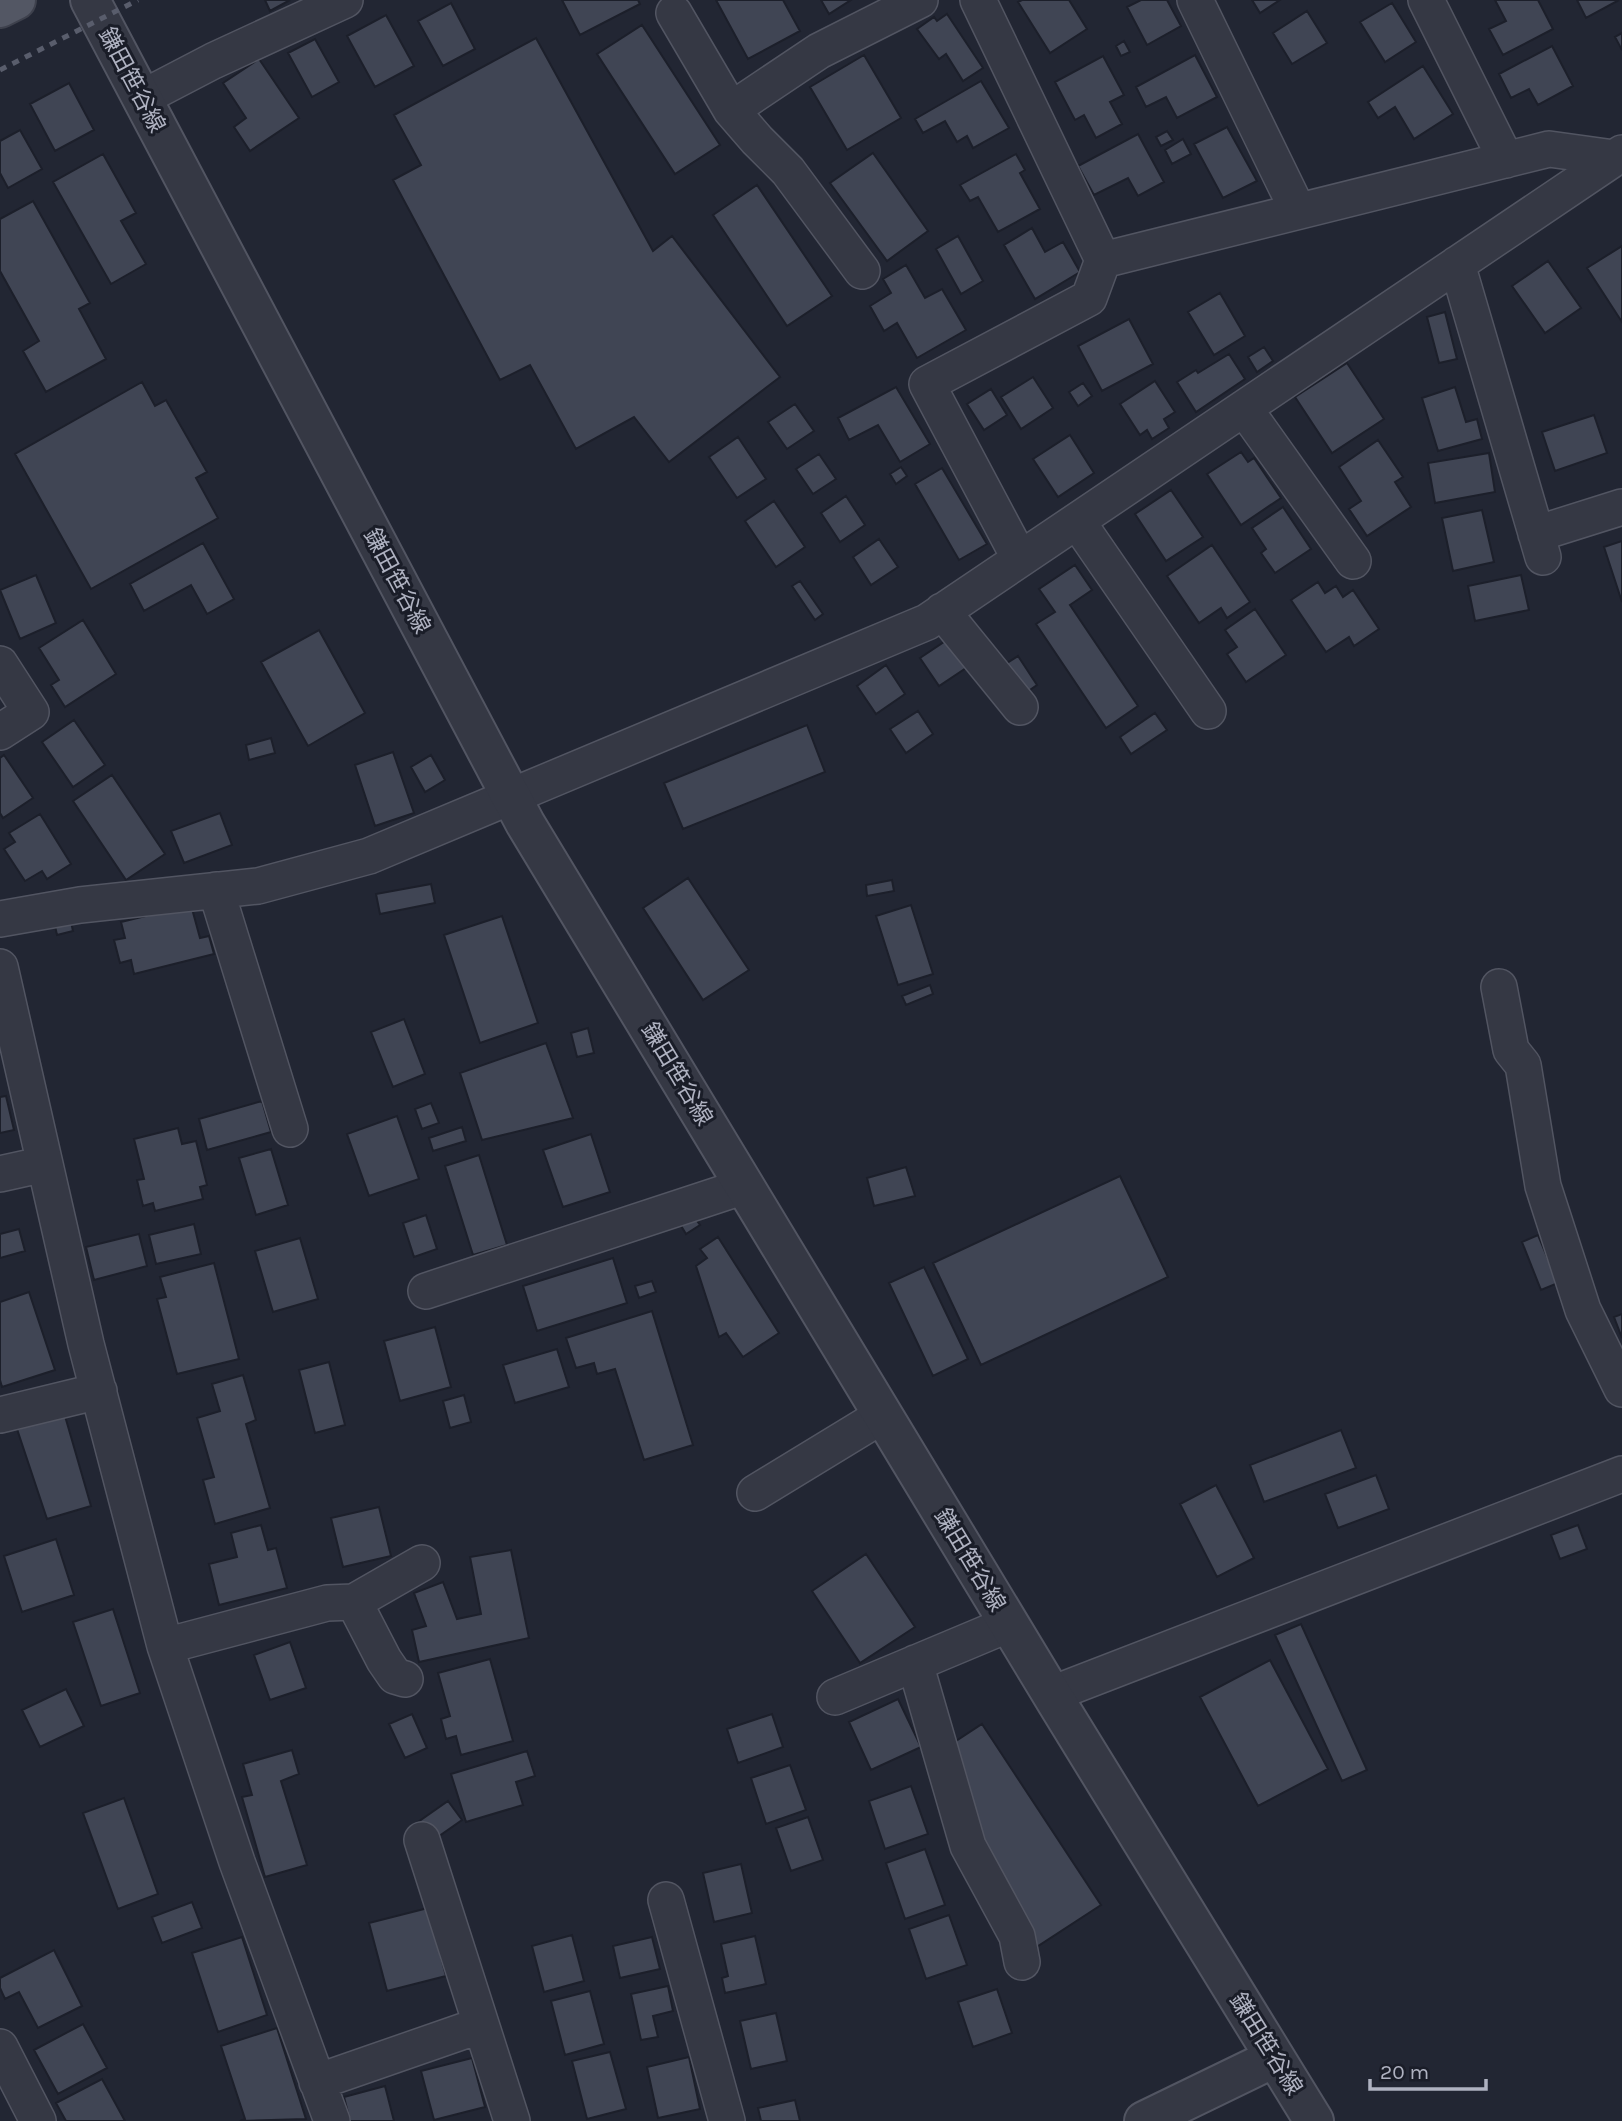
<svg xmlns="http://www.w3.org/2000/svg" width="1622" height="2121" font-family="Karla,'Noto Sans JP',sans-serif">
<rect width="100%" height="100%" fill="#222633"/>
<path fill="#404554" stroke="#1c1f2a" stroke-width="2" d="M265 0H290L270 11Z
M562 0H638L640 4 580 35Z
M716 0H783L800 31 748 59Z
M821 0H851L829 14Z
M1022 0H1069L1087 29 1050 53 1018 2Z
M1141 0H1167L1181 26 1147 45 1127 7Z
M1252 0H1280L1260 13Z
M1495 0H1538L1553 29 1503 55 1489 29 1506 21Z
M1577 0H1619L1586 18Z
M451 3 475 49 443 66 418 21Z
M1392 3 1416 42 1385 62 1360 22Z
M1307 11 1327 43 1292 64 1273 33Z
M947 14 983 68 963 81 946 54 939 59 917 29 934 17 937 21Z
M386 15 414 66 375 87 347 36Z
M642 25 720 145 675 174 597 54Z
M1622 33V50L1615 37Z
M536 38 653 251 672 236 780 377 669 462 634 417 576 449 530 365 500 380 393 180 421 165 394 115Z
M315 39 339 82 312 97 288 53Z
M1124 41 1130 52 1121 56 1116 46Z
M1552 46 1573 86 1538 105 1529 89 1511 98 1499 74Z
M864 55 901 118 847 150 810 87Z
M1195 55 1217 97 1177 118 1166 97 1146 107 1136 87Z
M1103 56 1124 95 1110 102 1122 124 1096 138 1084 115 1075 120 1055 82Z
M259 59 299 118 250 151 234 127 246 118 223 83Z
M1423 66 1453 114 1414 139 1395 107 1378 118 1368 102Z
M981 81 1009 128 973 148 967 136 957 142 945 121 923 133 915 119Z
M69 83 94 130 55 151 30 104Z
M1227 127 1257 181 1223 198 1194 144Z
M20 130 42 169 8 188 0 173V141Z
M1167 131 1173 140 1161 146 1156 137Z
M1138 134 1164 182 1138 196 1128 178 1094 195 1078 166Z
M1183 139 1191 154 1172 164 1165 150Z
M873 153 928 231 887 261 830 183Z
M103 154 136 213 121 221 146 264 111 284 53 182Z
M1016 154 1025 170 1020 173 1040 209 998 232 978 197 970 201 960 185Z
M757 185 832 296 787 326 713 215Z
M33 201 90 303 79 309 106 359 46 392 23 351 39 341 0 271V219Z
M1032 228 1045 252 1063 242 1080 272 1035 299 1004 245Z
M958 236 983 281 961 294 936 249Z
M1622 246V322L1587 268Z
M1548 261 1581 308 1545 333 1512 286Z
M906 265 925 298 942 289 966 330 917 358 897 323 884 331 870 306 891 293 883 279Z
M1220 293 1245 336 1214 355 1188 312Z
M1445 312 1457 359 1439 363 1427 317Z
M1129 319 1153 364 1102 391 1078 346Z
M1264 347 1273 361 1257 372 1248 357Z
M1229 354 1245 379 1196 412 1177 382 1196 370 1198 373Z
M1347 363 1384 419 1332 453 1295 397Z
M1033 377 1053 408 1021 429 1001 397Z
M1155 381 1175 412 1164 419 1169 428 1152 439 1147 430 1140 435 1120 404Z
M142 382 155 406 166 400 207 472 196 478 218 518 91 589 15 454Z
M1083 383 1092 396 1078 406 1069 392Z
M896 387 930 444 900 462 878 425 849 440 838 418Z
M1455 387 1466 422 1477 419 1482 439 1438 451 1422 398Z
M991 389 1007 415 984 430 967 404Z
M795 404 814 431 787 449 768 422Z
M1594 415 1607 453 1555 471 1542 432Z
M1070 435 1094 473 1058 497 1033 459Z
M738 437 766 479 737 498 709 457Z
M1378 440 1403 477 1395 482 1411 507 1367 536 1349 509 1361 501 1339 467Z
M1241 452 1248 462 1254 458 1281 498 1241 525 1207 474Z
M1489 453 1495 492 1435 503 1428 463Z
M819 454 836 479 813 494 796 469Z
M901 467 907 476 896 484 890 474Z
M942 468 987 544 959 560 915 484Z
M1171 490 1203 537 1166 561 1135 514Z
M846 496 865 525 840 542 821 513Z
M774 501 805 547 776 567 745 521Z
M1283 507 1311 549 1275 573 1261 553 1266 549 1252 528Z
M1482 510 1494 562 1453 571 1442 518Z
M879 539 898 567 871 585 853 557Z
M1622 541V602L1604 547Z
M203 543 234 599 207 614 191 585 144 611 130 584Z
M1212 545 1250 602 1227 618 1221 608 1199 623 1167 576Z
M1075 565 1092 590 1070 605 1138 706 1106 728 1036 624 1055 612 1039 589Z
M36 575 56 623 20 639 0 590Z
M1521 575 1529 610 1475 621 1468 586Z
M800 581 823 614 815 620 792 586Z
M1318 582 1325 593 1336 586 1343 597 1353 590 1379 629 1354 646 1349 637 1326 652 1291 600Z
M1255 609 1286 655 1246 682 1227 654 1237 647 1225 630Z
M83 620 116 674 65 707 51 685 59 680 39 648Z
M319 630 365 713 308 746 261 662Z
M947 640 966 668 939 686 920 658Z
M1018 656 1037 685 1024 694 1004 665Z
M886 665 905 694 876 714 857 686Z
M918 711 933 734 906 753 890 729Z
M1155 713 1167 730 1131 754 1120 737Z
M74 720 105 765 73 787 42 742Z
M807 725 825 772 683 829 664 783Z
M271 738 275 753 249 760 246 745Z
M393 752 414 813 375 826 355 765Z
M4 755 33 798 3 818 0 813V758Z
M431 755 445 780 425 792 411 767Z
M112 775 165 854 126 880 73 801Z
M220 813 232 845 184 863 171 831Z
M40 814 71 864 47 879 42 871 25 881 4 849 15 842 9 833Z
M688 878 749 970 703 1000 643 908Z
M892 880 894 891 867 896 866 885Z
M431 884 435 903 380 914 376 894Z
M191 905 200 938 209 936 214 954 134 974 131 960 120 963 114 940 125 938 121 922Z
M911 905 933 974 898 985 876 916Z
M502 916 538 1023 480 1043 444 935Z
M71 922 73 931 57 935 55 926Z
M930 985 933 994 906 1005 902 996Z
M404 1019 425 1074 393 1087 371 1032Z
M588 1028 594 1053 577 1057 571 1033Z
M546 1043 573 1118 482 1140 460 1073Z
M6 1096 14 1130 0 1133V1097Z
M262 1101 271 1132 207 1150 199 1119Z
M431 1103 439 1123 422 1129 415 1109Z
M397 1116 419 1179 369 1196 347 1134Z
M462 1127 466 1141 433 1151 429 1138Z
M178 1128 182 1144 196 1141 207 1185 200 1187 203 1199 155 1211 153 1203 143 1206 137 1180 144 1179 134 1139Z
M591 1134 610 1192 563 1207 543 1150Z
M271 1149 288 1205 256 1215 239 1158Z
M479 1155 507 1245 473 1255 445 1166Z
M906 1167 915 1196 874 1206 867 1178Z
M1120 1176 1168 1277 981 1365 933 1263Z
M426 1215 437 1249 414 1257 403 1223Z
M693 1215 700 1225 686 1234 680 1224Z
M194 1224 201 1254 156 1264 149 1235Z
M19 1229 25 1251 0 1258V1234Z
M139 1234 147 1266 94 1280 86 1247Z
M1538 1235 1558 1283 1541 1290 1522 1242Z
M718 1237 779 1333 743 1357 726 1333 719 1337 696 1266 707 1258 700 1249Z
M300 1238 318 1299 273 1312 255 1251Z
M613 1258 627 1303 537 1331 523 1286Z
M214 1263 239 1359 177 1374 157 1299 166 1297 160 1277Z
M924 1267 968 1359 933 1376 889 1283Z
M652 1281 656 1292 639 1298 635 1286Z
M29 1292 55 1370 2 1387 0 1380V1302Z
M652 1311 693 1445 644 1460 615 1369 597 1374 594 1363 576 1368 566 1338Z
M1622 1314V1338L1614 1317Z
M435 1327 451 1387 400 1401 384 1341Z
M557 1349 569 1387 515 1403 503 1365Z
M329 1362 345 1425 315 1433 299 1370Z
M243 1375 256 1420 246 1424 270 1508 215 1524 203 1480 214 1477 197 1418 220 1411 212 1384Z
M464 1395 471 1422 450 1428 443 1401Z
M65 1416 91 1506 47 1519 17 1429Z
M1341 1430 1356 1468 1264 1502 1250 1465Z
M1376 1475 1389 1509 1338 1528 1325 1494Z
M1216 1485 1254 1558 1217 1577 1180 1504Z
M379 1507 391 1556 343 1567 331 1518Z
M261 1525 268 1550 276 1548 287 1588 219 1605 209 1564 237 1557 231 1533Z
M1578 1525 1587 1549 1560 1559 1551 1535Z
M56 1539 74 1595 22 1612 4 1556Z
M511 1550 529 1638 419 1662 412 1630 426 1626 414 1593 443 1582 457 1619 481 1614 470 1557Z
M866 1554 915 1627 860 1663 812 1591Z
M113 1609 140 1693 101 1706 73 1622Z
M1301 1624 1367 1770 1342 1781 1275 1635Z
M290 1642 306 1688 270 1700 254 1655Z
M490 1659 513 1741 461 1755 456 1736 446 1739 441 1719 450 1716 438 1673Z
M1270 1660 1328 1769 1258 1806 1200 1697Z
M66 1689 84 1726 40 1747 22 1710Z
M898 1699 921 1747 871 1770 849 1722Z
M412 1714 427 1748 405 1758 389 1724Z
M772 1714 783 1747 738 1763 727 1729Z
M982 1724 1101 1905 1035 1948 976 1858 950 1745Z
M292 1750 299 1774 281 1781 307 1865 265 1877 242 1797 252 1795 243 1764Z
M527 1751 535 1776 516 1782 523 1805 466 1822 451 1774Z
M790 1765 806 1810 766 1824 751 1778Z
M911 1786 928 1834 885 1849 869 1801Z
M124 1798 158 1894 118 1909 83 1813Z
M448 1801 462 1820 432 1841 418 1822Z
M808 1817 823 1860 791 1871 776 1828Z
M925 1849 945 1905 905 1919 886 1863Z
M741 1864 752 1913 714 1922 703 1873Z
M192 1902 202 1928 162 1943 152 1917Z
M428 1908 446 1976 387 1991 369 1923Z
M949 1915 967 1965 926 1979 909 1929Z
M572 1935 584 1981 544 1992 532 1946Z
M755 1936 766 1984 725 1993 722 1978 728 1976 721 1944Z
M242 1937 267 2015 218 2032 192 1953Z
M652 1937 660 1969 620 1978 613 1946Z
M54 1950 82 2006 38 2028 19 1992 5 1999 0 1988V1978Z
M668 1986 673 2011 653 2016 658 2037 641 2040 631 1994Z
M997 1989 1012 2033 973 2047 958 2002Z
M590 1991 604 2044 565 2055 551 2001Z
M776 2013 787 2061 751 2069 740 2021Z
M83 2024 107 2068 58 2094 34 2050Z
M277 2028 306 2119 240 2121 245 2119 221 2046Z
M610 2052 626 2109 587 2119 572 2061Z
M689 2057 700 2109 658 2118 647 2067Z
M472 2058 485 2107 434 2120 421 2071Z
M102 2079 125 2121H66L56 2103Z
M385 2086 394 2121H350L344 2097Z
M795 2100 800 2121H761L758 2108Z"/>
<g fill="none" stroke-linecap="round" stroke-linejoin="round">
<g stroke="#525562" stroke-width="38">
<path id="minor" d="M978 0 1103 260
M1195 0 1298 211
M1426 0 1506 160
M674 13 731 110 757 140 788 171 862 271
M142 98 213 61 345 0
M731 110 819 51 920 0
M1457 264 1543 557
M1244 408 1353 561
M1077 521 1208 711
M1536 534 1622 507
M1020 559 927 384 1089 298 1103 260 1549 149 1614 158
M942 611 1020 707
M0 664 31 712 0 732
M216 890 290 1129
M0 919 80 905 258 886 369 856 927 622 1622 153
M0 967 86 1344 165 1646 237 1862 332 2121
M1499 987 1511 1050 1523 1065 1543 1186 1583 1310 1622 1389
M0 1174 45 1164
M426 1291 745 1186
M0 1415 99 1391
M755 1493 883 1415
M354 1602 384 1660 395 1676 405 1679
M165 1646 327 1603 354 1602 422 1563
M915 1663 968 1846 1017 1936 1022 1962
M1052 1694 1622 1474
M835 1697 1009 1624
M422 1840 512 2121
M666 1900 727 2121
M0 2047 38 2121
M317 2082 481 2025"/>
</g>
<g stroke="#525562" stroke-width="42">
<path id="tertiary" d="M90 0 525 823 1057 1703 1314 2121
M1144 2121 1274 2058"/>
</g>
<g stroke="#3e414d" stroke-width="42">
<path id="primary" d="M0 8 16 0"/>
</g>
<use href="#minor" stroke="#353844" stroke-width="35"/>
<use href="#tertiary" stroke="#353844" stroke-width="38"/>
<use href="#primary" stroke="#535764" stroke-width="38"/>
<path stroke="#595d6c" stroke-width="5" stroke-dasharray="7 7" stroke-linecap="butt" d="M0 70 138 0"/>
</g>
<g text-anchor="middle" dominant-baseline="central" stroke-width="6" stroke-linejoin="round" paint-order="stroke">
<g font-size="23" fill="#afb2c1" stroke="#1a1d28">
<text transform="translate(132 80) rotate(62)">鎌田笹谷線</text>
<text transform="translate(397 581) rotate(62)">鎌田笹谷線</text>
<text transform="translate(677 1074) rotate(59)">鎌田笹谷線</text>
<text transform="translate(970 1560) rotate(59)">鎌田笹谷線</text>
<text transform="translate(1266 2044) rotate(58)">鎌田笹谷線</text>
</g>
</g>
<path d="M1370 2079v10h116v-10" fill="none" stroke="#afb2c1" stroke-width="3.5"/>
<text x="1380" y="2079" font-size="21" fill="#afb2c1" stroke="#1a1d28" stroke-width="5" paint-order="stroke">20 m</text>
</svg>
